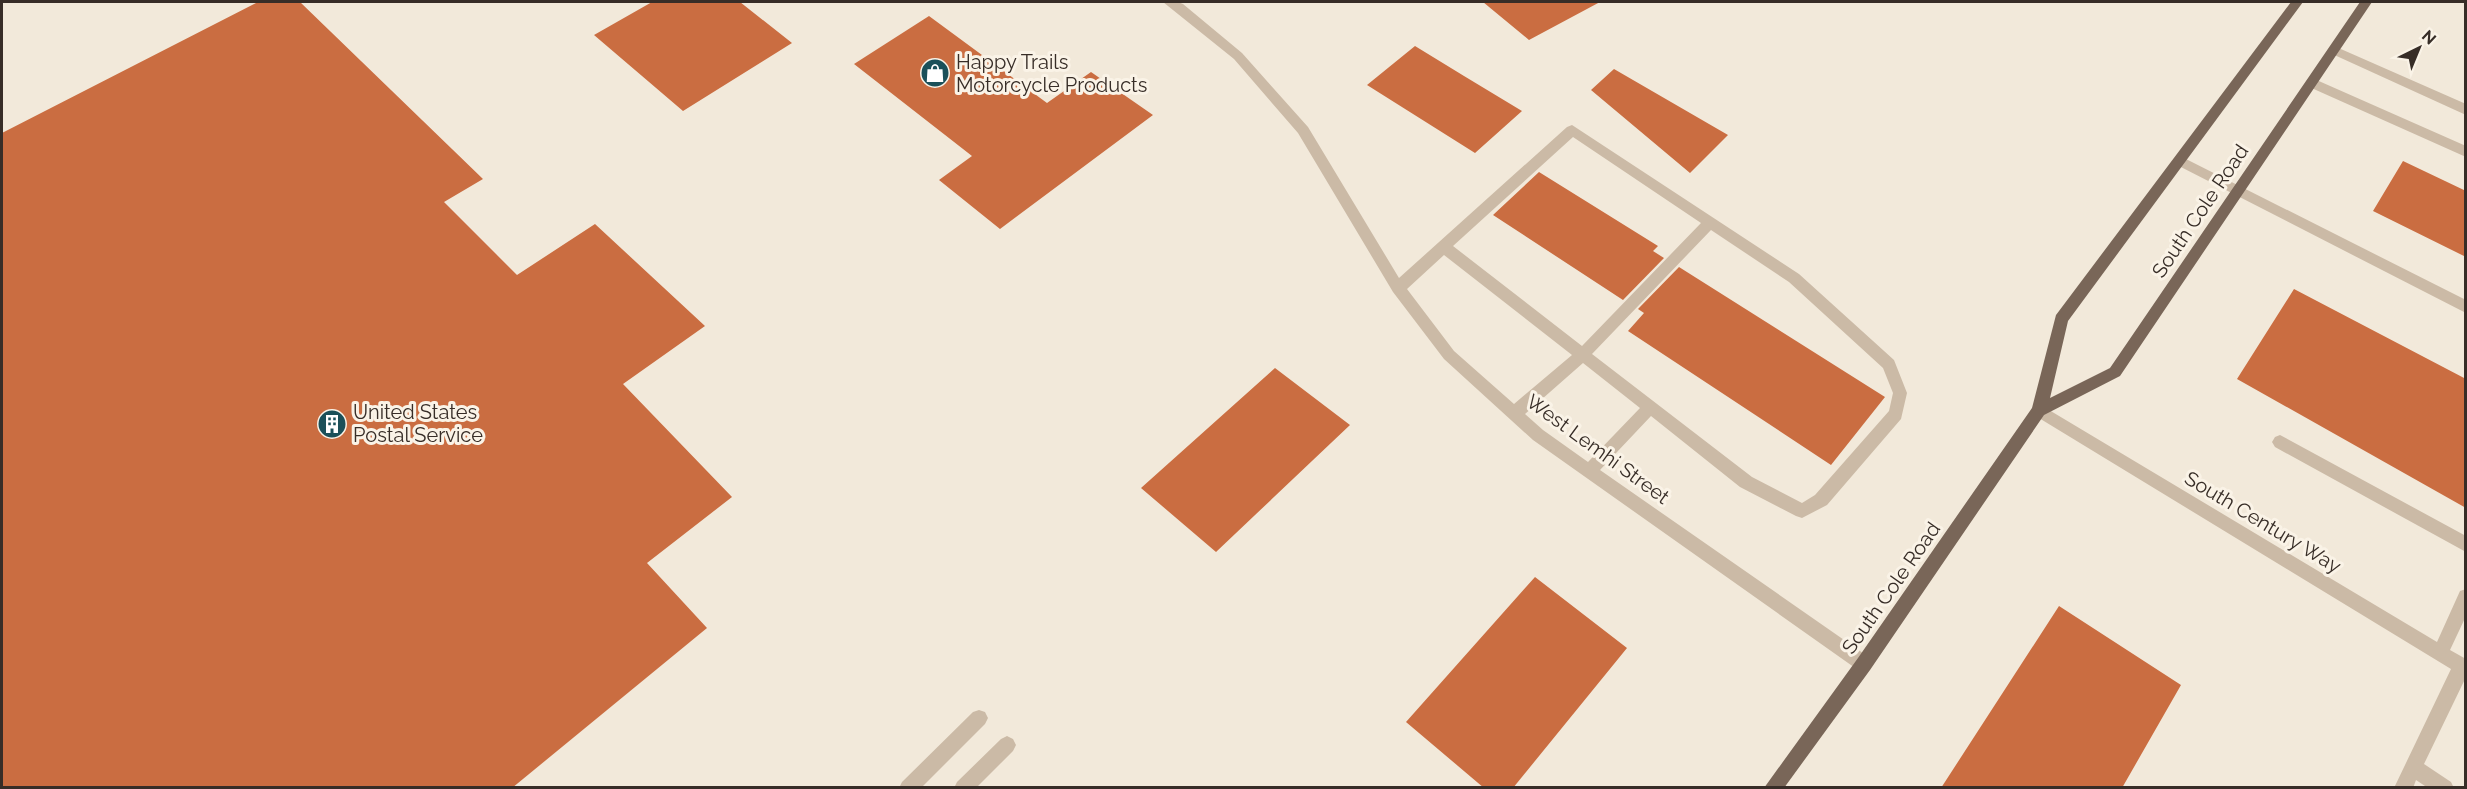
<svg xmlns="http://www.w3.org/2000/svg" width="2467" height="789" font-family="Raleway,sans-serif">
<rect width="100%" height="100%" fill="#f2e9da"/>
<path fill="#ca6d41" d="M258 2H300L483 179 444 202 517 275 595 224 705 326 623 384 732 497 647 563 707 628 512 788H2V133Z
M652 2H740L792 43 683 111 594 35Z
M1483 2H1600L1529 40Z
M929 16 1047 103 1091 72 1153 115 1000 229 939 180 972 156 854 64Z
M1415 46 1464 76 1522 111 1475 153 1367 85Z
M1614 69 1728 135 1690 173 1591 90Z
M2403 161 2466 191V257L2373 211Z
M1539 172 1658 246 1653 251 1664 258 1623 300 1493 215Z
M1679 267 1885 397 1831 465 1628 331 1644 313 1638 309Z
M2294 289 2466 379V508L2237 379Z
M1275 368 1350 425 1216 552 1141 488Z
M1535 577 1627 648 1513 788H1484L1406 722Z
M2059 606 2181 685 2122 788H1941Z"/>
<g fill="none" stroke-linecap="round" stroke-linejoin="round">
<path fill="#cbbaa6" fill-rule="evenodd" d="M1163 2H1178L1183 4 1242 53 1308 127 1399 278 1567 127 1572 125 1799 274 1894 360 1907 393 1901 419 1827 505 1802 518 1796 516 1740 487 1651 416 1600 470 1870 658 1872 664 1870 670 1864 672 1858 670 1533 440 1444 359 1393 292 1298 133 1234 59ZM1573 137 1701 223 1582 346 1453 246ZM1711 230 1789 282 1883 368 1893 393 1889 411 1815 495 1802 503 1752 477 1592 354ZM1444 255 1572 355 1514 404 1454 351 1407 289ZM1583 363 1640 408 1588 462 1543 430 1525 414Z
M2334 46 2466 104V115L2330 53 2328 50Z
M2312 78 2466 146V157L2307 86V80Z
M2180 156 2466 300V313L2175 164 2173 161Z
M2039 404 2437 642 2460 591 2466 589V616L2450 650 2466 659V677L2424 764 2451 782 2454 788H2428L2416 780 2413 788H2394L2451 669 2034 415 2031 410 2034 405Z
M2280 435 2466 536V552L2275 447 2272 442 2275 437Z
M979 710 985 712 988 718 985 724 921 788H899L902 782 973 712Z
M1007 736 1013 739 1016 745 1013 751 976 788H954L957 782 1001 739Z"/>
<path fill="#796658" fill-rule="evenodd" d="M2291 2H2303L2068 321 2050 398 2110 368 2360 2H2372L2120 376 2044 415 1870 670 1784 788H1764L1858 658 2032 408 2056 315Z"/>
</g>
<defs>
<g id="shop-disc" transform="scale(1.5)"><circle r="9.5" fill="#1b5059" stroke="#faf3e7"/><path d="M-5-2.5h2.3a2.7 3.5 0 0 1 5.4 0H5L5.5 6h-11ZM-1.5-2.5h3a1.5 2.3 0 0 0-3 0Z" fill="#fff"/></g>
<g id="building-disc" transform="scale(1.5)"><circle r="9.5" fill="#1b5059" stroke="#faf3e7"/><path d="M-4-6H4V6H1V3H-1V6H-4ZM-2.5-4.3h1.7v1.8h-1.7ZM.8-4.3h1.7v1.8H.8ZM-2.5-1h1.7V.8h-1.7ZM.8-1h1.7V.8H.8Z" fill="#fff"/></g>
</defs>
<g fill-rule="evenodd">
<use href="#shop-disc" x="935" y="73"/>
<use href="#building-disc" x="332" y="424"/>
</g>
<g text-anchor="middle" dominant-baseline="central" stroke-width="6" stroke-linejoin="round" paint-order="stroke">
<g font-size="20" fill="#372d27" stroke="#faf3e7" text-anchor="start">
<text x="956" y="62">Happy Trails<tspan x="956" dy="23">Motorcycle Products</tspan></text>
<text x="353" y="412">United States<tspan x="353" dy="23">Postal Service</tspan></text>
</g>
<g font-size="20" fill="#372d27" stroke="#faf3e7">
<text transform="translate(2200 211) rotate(-56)">South Cole Road</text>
<text transform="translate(1598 449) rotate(36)">West Lemhi Street</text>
<text transform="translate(2263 522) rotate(31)">South Century Way</text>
<text transform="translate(1891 588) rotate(-55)">South Cole Road</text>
</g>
</g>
<rect width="2467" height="789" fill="none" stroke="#372d27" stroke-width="6"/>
<g transform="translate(2419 48) rotate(43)" stroke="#faf3e7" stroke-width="4.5" paint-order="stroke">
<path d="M0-4.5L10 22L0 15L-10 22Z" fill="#372d27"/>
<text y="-9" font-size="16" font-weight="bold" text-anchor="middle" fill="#372d27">N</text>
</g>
</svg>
